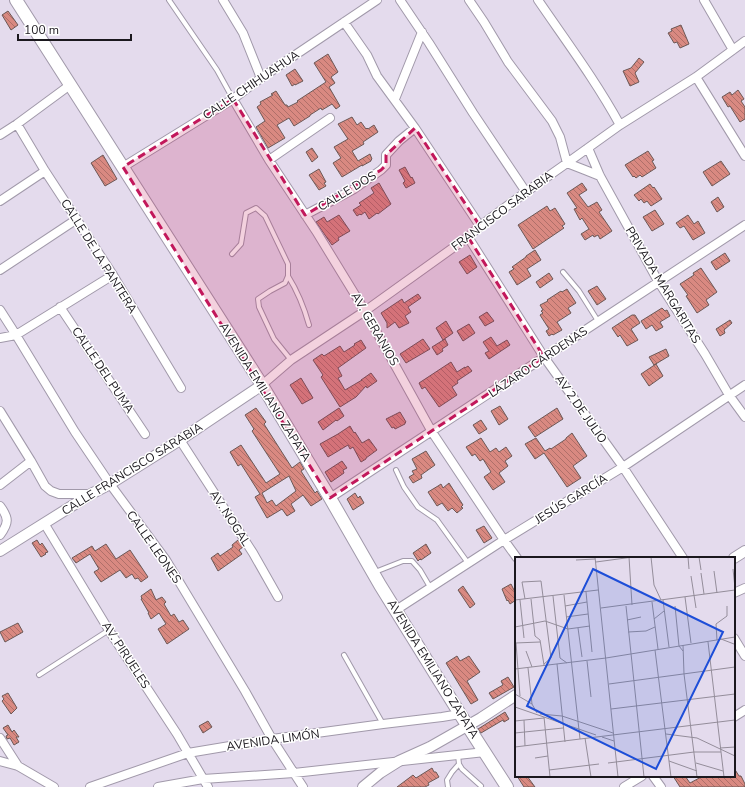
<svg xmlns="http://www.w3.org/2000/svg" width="745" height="787" font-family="'Nunito Sans',sans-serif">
<defs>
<pattern id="building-back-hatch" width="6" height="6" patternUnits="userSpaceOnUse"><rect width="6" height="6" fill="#d98981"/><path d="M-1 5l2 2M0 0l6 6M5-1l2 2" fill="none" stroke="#af6f69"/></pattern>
</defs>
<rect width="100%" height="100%" fill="#e4dbed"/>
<path fill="url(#building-back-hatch)" stroke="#6c5856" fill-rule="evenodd" d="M8 11 18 25 11 30 2 15Z
M681 25 689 44 680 48 677 42 674 43 668 33 672 31 671 29Z
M328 54 338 72 331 77 335 83 329 87 340 106 336 109 332 104 322 110 321 108 310 115V116L294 126 289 118 277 125 285 138 268 148 256 127 265 121 257 107 261 104 260 102 273 95 271 94 276 91 285 105H287L288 107 298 102 297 101 326 82 314 63Z
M639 58 644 62 635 73 639 82 630 86 623 71 631 68Z
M295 69 303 81 295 85V84L292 86 286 75Z
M738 90 744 99 741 101 745 107V119L740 122 730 106 728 107 722 97 730 92 732 95Z
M352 117 357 125 361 122 366 129 367 128 368 129 374 125 378 132 363 142 364 144 352 151 358 161 370 154 372 159 371 160V161L362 166V165L342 177 333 163 341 158 334 147 348 139 338 124Z
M312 148 318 157 312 162 306 152Z
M648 151 654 160 652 161 656 168 642 177 640 175 636 178 634 176 633 177 625 165Z
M103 155 117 179 105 186 91 163Z
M721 161 730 174 712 186 703 172Z
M405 167 411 178 412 177 415 183 406 188 403 183 405 181 399 170Z
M319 169 326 182 324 183 326 186 319 190 309 175Z
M379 183 391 204 378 214 377 213 369 219 365 212 361 215 360 214 357 216 353 210 361 205 359 203 374 193 371 188Z
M582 183 587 190 579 195 588 207 597 202 602 210 599 212 612 231 600 239 598 235 594 237 593 235 585 240 581 234 589 229 582 218 580 220 574 209 577 208 567 193Z
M650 184 653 188 654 187 662 199 651 206 647 201 644 203 641 199 639 201 634 195Z
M718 197 724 207 717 212 711 202Z
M547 206 550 211 555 208 565 224 562 226 564 228 533 249 518 225Z
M655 210 664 224 652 231 643 217Z
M339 215 350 231 338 238 339 240 332 245 316 222 324 217 327 222Z
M688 215 694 224 698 221 705 233 693 240 684 226 680 228 676 223Z
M535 250 541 260 527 269 531 276 517 285 509 272 514 269 512 267 526 257V256Z
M725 253 730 261 716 270 711 262Z
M470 255 477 267 467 274 459 262Z
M701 268 717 292 706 300 709 305 697 313 686 296 688 295 680 284 694 275 693 273Z
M549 273 553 279 540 288 536 282Z
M597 286 606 299 597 305 588 291Z
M567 289 576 303 568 308 571 313 557 322 562 330 553 335 552 334 549 336 546 331 549 329 540 315 543 313 541 311 543 310 540 305 548 301 547 300 561 291 562 292Z
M418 294 421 298 408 307 411 312 405 316 409 323 399 328 395 322 387 328V323L381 313 402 299 404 303Z
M662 308 665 311 667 310 670 316 660 322 663 327 656 331 652 325 646 329 641 321Z
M487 312 494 321 485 326 479 317Z
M632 315H635L640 323 631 329 638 340 627 346 620 335 618 337 612 328Z
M730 320 732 323 724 330 725 333 720 336 716 329Z
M446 321 453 333 443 340 436 328Z
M469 324 475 333 463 341 457 331Z
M491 337 497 346 507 340 510 345 489 359 485 353 489 351 483 342Z
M423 339 430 349 406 363 400 354Z
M445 339 448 345 442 349 443 351 437 355 432 347Z
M361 340 366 348 338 368 342 376 338 378 345 390 362 380H361L371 373 377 381 367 388 366 386 356 397 340 407 321 377 323 375 313 360 322 354 324 356 340 346 344 352 355 345 354 344Z
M666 349 669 356 654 365 649 357Z
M451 362 457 372 465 367V368L468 366 472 371 457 381 458 383 452 387 457 395 439 407 425 387 422 389 419 383Z
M656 364 663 376 649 386 641 374Z
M301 378 313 398 302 404 290 385Z
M500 406 508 419 499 425 491 411Z
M256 408 266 422 264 424 292 468 300 462 304 469 301 471 315 493 317 491 322 499 311 506 303 495 291 504 295 511 287 516 282 509 267 518 255 497 260 494 241 464 238 466 230 452 241 445 266 483 280 474 252 431 254 429 245 415ZM289 476 296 491 276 506 272 500 267 503 262 493Z
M339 408 344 416 337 421 336 420 323 430 318 422Z
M557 408 563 419 535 437 528 427Z
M400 412 406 422 405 423V424L395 429 394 427 392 428 386 419Z
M481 420 487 429 479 434 473 425Z
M350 426 354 433 355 432 362 443 369 439 377 450 366 458V459L361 462 353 447 350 449 348 445 328 457 320 444 338 434Z
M572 433 587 456 573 466 581 478 567 487 544 453 535 459 525 444 536 438 545 451 550 448 551 449 566 439V438Z
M481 438 490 452 496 448 499 452 506 447 512 456 505 461 508 466 499 473 505 482 493 490 484 477 491 472 483 459 480 461 475 454 472 456 466 447Z
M426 451 435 465 421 475 422 478 413 483 409 477 414 474 412 471 417 469 412 459Z
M342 461 347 468 343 470 344 473 331 482 325 472Z
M449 483 463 505 461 507 463 508 457 513 452 508 448 511 442 503 437 506 428 492 438 486 441 484 443 488Z
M355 493 358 498 360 496 364 503 353 510 347 499Z
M484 526 492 538 484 543 476 530Z
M37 540 40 545 42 543 48 552 45 553 46 554 41 557 32 543Z
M238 540 243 547 239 550 242 554 218 571 211 558 218 553 220 556 233 547 232 545Z
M106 544 116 559 130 550 148 577 141 582 138 578 135 579 132 574 126 578 120 570 101 582 94 572 99 569 90 554 76 563 72 558 92 546 95 551Z
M426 544 431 553 421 560 420 559 418 561 413 553Z
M511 584 516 594V600L510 604 508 600 507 601 502 589Z
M463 586 475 604 470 608 458 590Z
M151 589 156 600 162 597 166 602 164 604 171 616 174 614 179 622 183 620 189 629 167 644 158 629 166 624 159 613 151 619 148 613H149L141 599H142L141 596Z
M18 623 23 632 5 642 0 632Z
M457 656 460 661 469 656 480 672 467 681 478 700 471 704 446 663Z
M508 677 514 687 493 699 489 693 503 685 501 681Z
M8 693 17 708 11 714 2 701 4 699 2 696Z
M505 712 509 719 504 722 503 720 481 733 478 729Z
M208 721 212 727 203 733 199 726Z
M8 725 12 732 14 730 19 737H16L19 742 14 745 10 738 7 739 6 736 8 735 3 728Z
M432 768 434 772H436L439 777 428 783 429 785 425 787H397L413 775 416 778Z
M734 768 739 776H741L745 784V787H680L673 776H685L690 783 703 776H734Z
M517 776H527L535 787H524Z"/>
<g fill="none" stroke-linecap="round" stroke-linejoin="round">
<g stroke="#a199aa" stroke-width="6">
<path id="service" d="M169 0 217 70 233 99
M232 254 241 244 246 213 256 208 265 216 288 264V276L285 283 270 291 258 299 259 307 274 339 291 360
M563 272 579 291 598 321
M288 276C298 292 304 307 309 325
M396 470 404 487 418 507 437 520 468 563
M375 572 403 561H412L420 570 430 587
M344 655 383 724
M39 675 109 630
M458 755 459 764 462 769 481 786
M448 787 447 780 452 772 459 764"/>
</g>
<g stroke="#a199aa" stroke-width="10">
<path id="minor" d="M223 0 243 33 261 78
M400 0 429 43 473 113 526 192
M469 0 484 22 508 62 552 121 560 137 567 163 585 170 600 176
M538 0C566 41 596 81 620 125
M704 0 733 50
M344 22 367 55 377 76 415 128 480 226
M696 77 745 156
M233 99 269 160 316 231 365 311 432 432 504 540 517 558
M395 99 422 32
M17 124 45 171 113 275 181 388
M0 135 17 124 70 85
M588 148 600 176 658 281 705 354 729 395 745 417
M269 160 330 118
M123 167 233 99 261 78 377 0
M0 201 45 171
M305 215 354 189 381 170 386 165V155L399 141 415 128
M468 237 544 357 623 467 683 558
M0 270 77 219
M60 307 145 434
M0 310 16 335 75 432 110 484 166 560 245 691 272 739 303 787
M0 338 16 335 113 275
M262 385 291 360 365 311 468 237 480 226 526 192 567 163 620 125 696 77 745 41
M0 411 31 461 45 486 51 491 59 494H91
M180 440 253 553 278 597
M0 485 31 461
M330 498C469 408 606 315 745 225
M0 506C9 518 9 523 0 535
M44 523 110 632 177 734 208 787
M734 593 745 588
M396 610 504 540 623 467 745 385
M734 638 745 656
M734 717 745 710
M0 738 18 766
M0 761 18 766 54 787
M653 776 661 787
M90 787 188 753 272 739 383 724 442 717 460 714
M158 787 203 779 294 773 375 764 485 752
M624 787 642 776"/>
</g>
<g stroke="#a199aa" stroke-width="12">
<path id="tertiary" d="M0 551 91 494 110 484 180 440 262 385
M734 558 745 551
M363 787 380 773 399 761 430 747 481 718 516 695"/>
</g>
<g stroke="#a199aa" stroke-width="14">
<path id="secondary" d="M16 0 262 385 330 498 380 585 460 714 507 787"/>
</g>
<use href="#service" stroke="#fff" stroke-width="4"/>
<use href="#minor" stroke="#fff" stroke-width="8"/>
<use href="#tertiary" stroke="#fff" stroke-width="10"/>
<use href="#secondary" stroke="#fff" stroke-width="12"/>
</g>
<path fill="#c2185b" fill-opacity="0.2" stroke="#c2185b" stroke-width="3" stroke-dasharray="8 5" stroke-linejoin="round" d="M233 99 305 215 381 170 386 165V155L415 128 480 226 468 237 544 357 330 498 123 167Z"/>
<g text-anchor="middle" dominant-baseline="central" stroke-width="3" stroke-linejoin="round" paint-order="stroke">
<g font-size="12" fill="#1b181e" stroke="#fff">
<text transform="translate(251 85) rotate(-34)">CALLE CHIHUAHUA</text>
<text transform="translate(347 191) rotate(-31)">CALLE DOS</text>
<text transform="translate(502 211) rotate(-37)">FRANCISCO SARABIA</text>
<text transform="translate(99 256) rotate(58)">CALLE DE LA PANTERA</text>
<text transform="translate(663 285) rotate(59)">PRIVADA MARGARITAS</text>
<text transform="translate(375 329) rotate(60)">AV. GERANIOS</text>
<text transform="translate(538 362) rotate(-34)">LÁZARO CÁRDENAS</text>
<text transform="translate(103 370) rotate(56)">CALLE DEL PUMA</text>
<text transform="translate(265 392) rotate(58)">AVENIDA EMILIANO ZAPATA</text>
<text transform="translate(581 409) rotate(55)">AV 2 DE JULIO</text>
<text transform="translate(132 469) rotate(-32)">CALLE FRANCISCO SARABIA</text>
<text transform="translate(571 499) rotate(-32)">JESÚS GARCÍA</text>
<text transform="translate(230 518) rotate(57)">AV. NOGAL</text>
<text transform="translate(154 547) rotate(55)">CALLE LEONES</text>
<text transform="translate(126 655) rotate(57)">AV. PIRUELES</text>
<text transform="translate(433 669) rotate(58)">AVENIDA EMILIANO ZAPATA</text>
<text transform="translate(273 740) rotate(-8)">AVENIDA LIMÓN</text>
</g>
</g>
<g transform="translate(515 557)">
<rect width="220" height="220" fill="#e4dbed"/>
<path fill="none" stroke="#948d9a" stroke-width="1" d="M80 0 103 220M114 0 117 48M136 0 139 28 146 43M173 0 174 12M184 0 186 13M61 3 80 2M81 5 118 0M218 12 220 31M199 14 202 36M186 16 189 37M176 19 181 51M71 35 77 95M49 38 65 182M38 39 45 101 52 106M170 40 176 86M10 42 7 25 26 24 36 101 29 107M16 42 20 79 25 83 29 108M0 43 83 33M5 43 9 81M148 43 154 90M137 45 143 92M50 49 72 45M111 49 129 220M160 49 164 89 168 94M86 51 220 33M51 60 73 57M139 62 149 54M112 63 126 60M0 70 30 64 53 72 75 69M63 71 67 100M113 75 131 74 140 70M206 82 219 87M202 83 201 67 212 59V49M193 85 209 220M0 86 25 85M1 86 5 139M168 88 169 117 182 220M140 93 156 220M11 94 17 110M72 104 76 140M42 107 50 185M13 111 17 147M0 112 91 101 220 80M94 127 220 110M0 137 17 147 22 156M0 150 81 178M96 152 220 137M25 157 47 159 98 176M29 160 35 220M9 163 10 189M0 164 29 161M0 176 48 171M151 177 182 181 220 199M87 180 99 184M70 181 76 220M0 190 220 163M205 191 220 190M20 201 33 199M154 204 182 214M93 206 179 195H206M181 206 208 214M34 213 84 207"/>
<path fill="#1d4ed8" fill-opacity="0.15" stroke="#1d4ed8" stroke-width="2" d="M78 12 208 75 141 212 12 149Z"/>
<rect width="220" height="220" fill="none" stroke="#1b181e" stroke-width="2"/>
</g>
<path d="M18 34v6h113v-6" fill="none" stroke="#1b181e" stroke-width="2"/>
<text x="24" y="34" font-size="12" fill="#1b181e" stroke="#ffffff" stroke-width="3" paint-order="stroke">100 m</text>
</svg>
